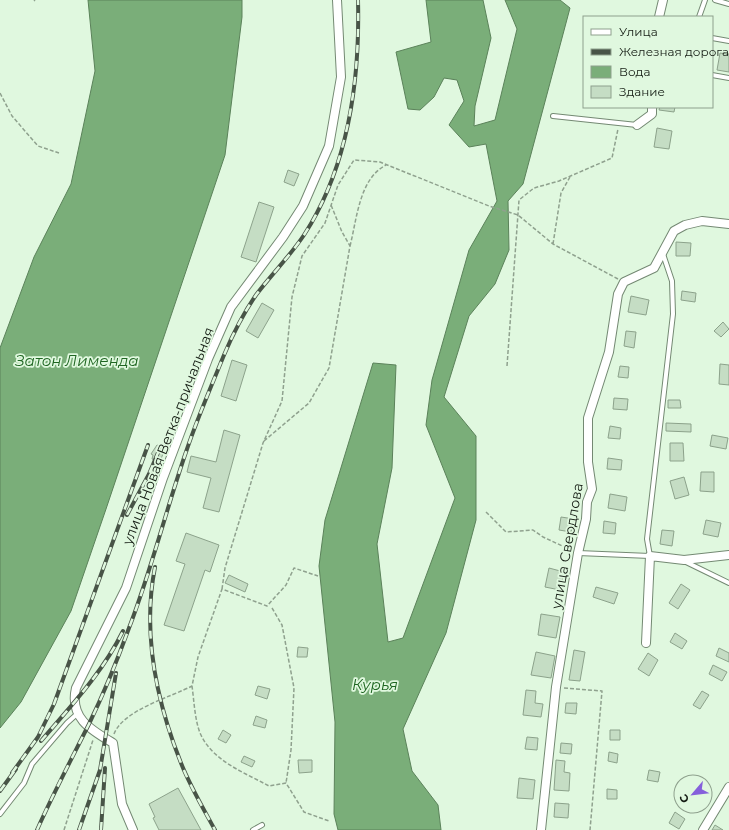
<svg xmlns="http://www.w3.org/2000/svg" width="729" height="830" font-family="Montserrat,sans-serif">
<rect width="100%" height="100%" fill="#e0f8df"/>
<path fill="#7aae79" stroke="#5b825a" d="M88 0H242V17L225 155 106 509 71 611 21 702 0 728V348L34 257 71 184 95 71Z
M426 0H483L491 38 475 106 474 126 495 120 517 29 505 0H560L570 8 523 184 508 201 509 250 495 284 469 316 444 397 476 436V520L446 633 403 729 412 771 438 805 441 830H338L334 814 335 722 319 566 325 520 373 363 396 365 392 468 377 544 388 642 403 638 455 498 426 425 432 380 469 250 497 201 486 144 469 147 449 125 464 101 457 80 444 78 434 97 420 110 408 109 396 52 431 42Z"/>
<path fill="#c5ddc4" stroke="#8ca28b" d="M720 53 729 54V72L717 70Z
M660 107H675L674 112 659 110Z
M657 128 672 131 669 149 654 147Z
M288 170 299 174 294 186 284 182Z
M259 202 274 207 256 262 241 257Z
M676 242 691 243 690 256H676Z
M682 291 696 293 695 302 681 300Z
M631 296 649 300 646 315 628 312Z
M262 303 274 310 258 338 246 331Z
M723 322 729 329 721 337 714 331Z
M626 331 636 332 634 348 624 346Z
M232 360 247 365 236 401 221 396Z
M720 364 729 365V385L719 384Z
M620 366 629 367 628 378 618 377Z
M614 398 628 399 627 410 613 409Z
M668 400H680L681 408H668Z
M666 423 691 424V432L666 431Z
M610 426 621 428 620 439 608 438Z
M224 430 240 435 219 512 203 508 211 478 187 472 191 456 216 462Z
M712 435 728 438 726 449 710 446Z
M670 443H683L684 461H670Z
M157 445 165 448 160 462 152 459 153 455 151 454Z
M608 458 622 460 621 470 607 469Z
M701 472H714V492L700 491Z
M684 477 689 495 675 499 670 481Z
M610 494 627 497 625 511 608 508Z
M561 517 574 519 571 532 559 530Z
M706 520 721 523 718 537 703 534Z
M604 521 616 523 615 534 603 533Z
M662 530 674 531 672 546 660 544Z
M186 533 219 545 210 572 205 570 184 631 164 625 185 564 176 561Z
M549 568 564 572 560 590 545 587Z
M229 575 248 584 245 592 225 583Z
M681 584 690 590 678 609 669 603Z
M596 587 618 593 614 604 593 597Z
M541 614 560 617 556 638 538 635Z
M675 633 687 641 682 649 670 642Z
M298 647 308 648 307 657H297Z
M719 648 729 653V662L716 656Z
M574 650 585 652 580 681 569 680Z
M536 652 555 656 551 678 531 675Z
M648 653 658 660 649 676 638 669Z
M713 665 727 672 722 681 709 674Z
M258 686 270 689 267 699 255 695Z
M526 690 536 691 535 703 543 704 541 717 523 715Z
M702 691 709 695 700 709 693 705Z
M566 703H577L576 714 565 713Z
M256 716 267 720 265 728 253 725Z
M223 730 231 735 226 743 218 739Z
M610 730H620V740H610Z
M527 737 538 738 537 750 525 749Z
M561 743 572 744 571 754 560 753Z
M609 752 618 754 617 763 608 761Z
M244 756 255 761 252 767 241 762Z
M298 760H312V772L299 773Z
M556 760 565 761 564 772 570 773 569 791 554 790Z
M649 770 660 772 658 782 647 780Z
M519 778 535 780 533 799 517 798Z
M178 788 201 830H159L153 818 155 817 149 804Z
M607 789 617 790V799H607Z
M555 803 569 804 568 818 554 817Z
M675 812 685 819 679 829 669 823Z
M715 825 723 830H712Z"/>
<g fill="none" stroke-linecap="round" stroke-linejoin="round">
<g stroke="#748973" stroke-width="6">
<path id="lane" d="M715 0 729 4
M699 17 705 0
M712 38 729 41
M712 75 729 78
M553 116 637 125
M578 553 650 556 647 539 673 314 672 281 663 254
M686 562 729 583
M0 814 24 783 32 764 67 723 77 714
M253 830 262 825"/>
</g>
<g stroke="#748973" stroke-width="10">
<path id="street" d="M659 17 663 0
M637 125 652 114V107
M646 643 650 556 684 560 729 555
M133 830 122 804 113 743C91 730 69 718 76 688L126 588 163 478 208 359 231 307 283 237 303 206 329 146 341 77 337 0
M541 830 556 687 578 553 586 519 587 502 592 489 588 462V418L609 352 618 294 624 282 654 268 674 231 685 225 702 221 729 224
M703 830 729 787"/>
</g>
<path stroke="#8fa18e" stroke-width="1.5" stroke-dasharray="4 2" stroke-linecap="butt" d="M34 0 35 1
M0 93 12 116 38 146 59 153
M553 244 561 193 570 177
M350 246C357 219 359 179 386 165
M507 366 519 200 534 188 559 181 612 158 618 129
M264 441 309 403 329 368 350 246 342 232 331 205
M486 512 506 532 533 530 543 537 571 550
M222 589 225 568 263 443 282 401 292 297 302 256 325 223 338 185 354 160 380 162 489 206 518 215 553 244 618 279
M272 608 282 625 294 688 291 750 286 783
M192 686C194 700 195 723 201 735 213 761 245 773 269 786L286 783 304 812 329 821
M564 688 602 691 590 830
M114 734C123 710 171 697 192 686L198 657 222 589 267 606 286 585 294 568 318 576
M64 830 93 740"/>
<use href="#lane" stroke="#fff" stroke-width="4"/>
<use href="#street" stroke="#fff" stroke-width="8"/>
<g stroke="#485447" stroke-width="4">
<path id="rail" d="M127 515 149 474 160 448
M155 567C142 633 156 700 181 763 190 786 203 808 215 830
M41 741C71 706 103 672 123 631
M12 773 38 737 54 704 148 445
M0 791 16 769
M37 830C53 794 71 760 89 724 104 693 117 661 129 628 151 571 166 510 186 452 197 419 211 387 224 355 233 334 243 314 256 295 271 275 290 256 304 235 348 167 360 80 358 0
M79 830 100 770 116 673
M101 830 105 768"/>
</g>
<use href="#rail" stroke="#e0f8df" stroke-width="2.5" stroke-dasharray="8" stroke-linecap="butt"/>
</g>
<g text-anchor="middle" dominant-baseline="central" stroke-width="3.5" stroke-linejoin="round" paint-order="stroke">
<g font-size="14" fill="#141c13" stroke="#e0f8df">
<text transform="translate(168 436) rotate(-69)">улица Новая Ветка-причальная</text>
<text transform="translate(567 546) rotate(-80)">улица Свердлова</text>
</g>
<g font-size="15" font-style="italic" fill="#1f6622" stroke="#e0f8df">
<text x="77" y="360">Затон Лименда</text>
<text x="375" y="684">Курья</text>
</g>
</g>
<rect x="583" y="16" width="130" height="92" fill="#e0f8df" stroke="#8ea08d"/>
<rect x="591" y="29" width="20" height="6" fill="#ffffff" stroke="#8ea08d"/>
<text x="619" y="36" font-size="12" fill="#141c13">Улица</text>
<rect x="591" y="49" width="20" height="6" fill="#485447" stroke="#8ea08d"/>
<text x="619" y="56" font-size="12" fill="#141c13">Железная дорога</text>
<rect x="591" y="66" width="20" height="12" fill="#7aae79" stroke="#8ea08d"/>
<text x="619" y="76" font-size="12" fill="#141c13">Вода</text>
<rect x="591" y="86" width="20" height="12" fill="#c5ddc4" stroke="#8ea08d"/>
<text x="619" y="96" font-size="12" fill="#141c13">Здание</text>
<g transform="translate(693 794) rotate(242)"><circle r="19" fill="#e0f8df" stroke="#8ea08d"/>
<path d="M0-3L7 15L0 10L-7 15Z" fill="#8560db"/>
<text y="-6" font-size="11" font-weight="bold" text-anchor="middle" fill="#141c13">С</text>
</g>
</svg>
